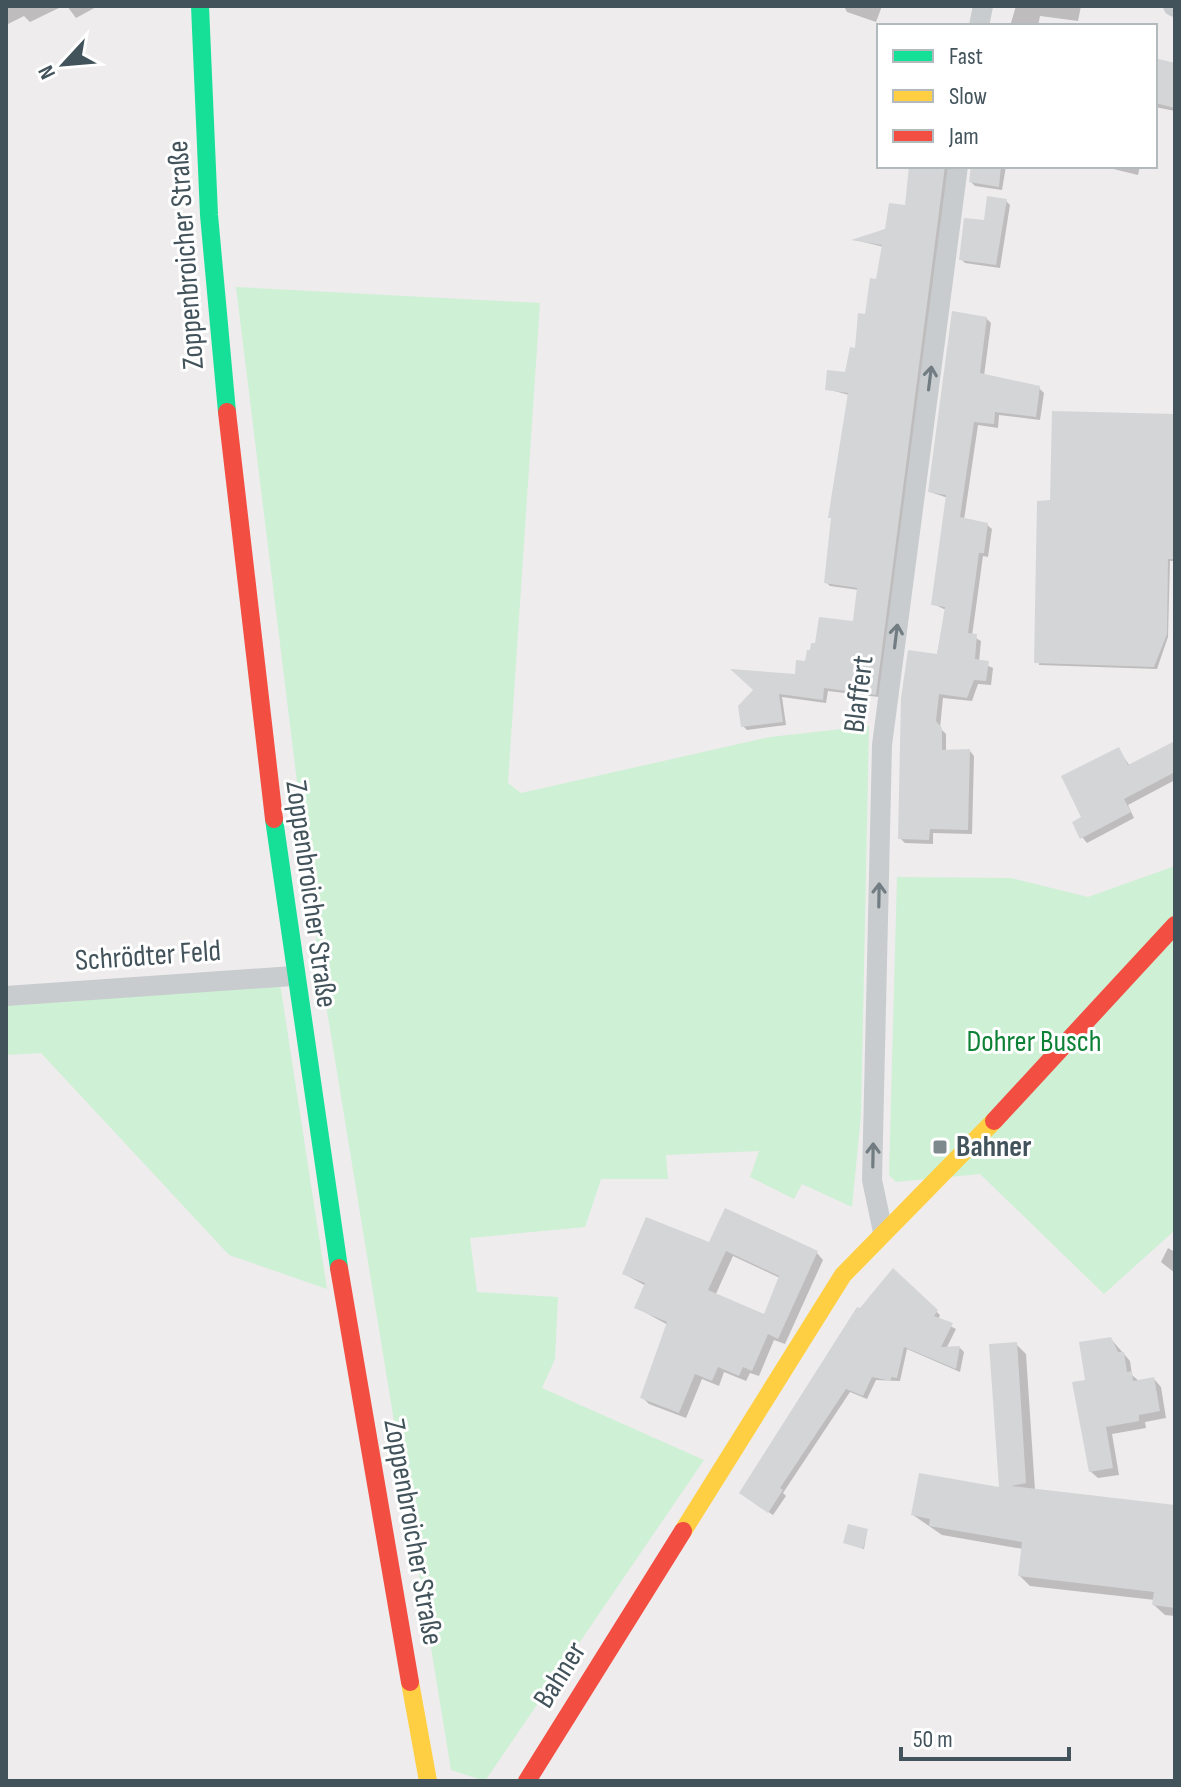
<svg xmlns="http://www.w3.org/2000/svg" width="1181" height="1787" font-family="'Sofia Sans Condensed',sans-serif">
<rect width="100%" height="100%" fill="#eeeced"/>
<path fill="#cef0d5" d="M236 287 540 303 508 783 521 793 770 737 869 726 861 1115 852 1207 802 1184 794 1199 750 1177 759 1151 666 1155 668 1179H601L585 1227 470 1238 477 1292 558 1297 555 1359 542 1388 704 1460 485 1781 451 1770 320 968Z
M1175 866V1230L1104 1294 980 1174 896 1182 889 1175 897 877 1011 878 1088 897Z
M279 977 327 1289 229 1255 41 1053 6 1055V1005Z"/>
<path fill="#0003" fill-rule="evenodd" d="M6 6H63L30 22 24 16 6 25Z
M67 6H98L76 18Z
M844 6H882L876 22 847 12Z
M1016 6H1081L1078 21 1040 16 1038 26H1010Z
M1155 60 1175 65V111L1155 107Z
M910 166H950L879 697 828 691 826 703 782 697 786 725 747 730 743 726 807 663 855 623 859 590 830 586 826 582 849 395 827 389 846 374 878 281 884 247 855 240 887 230 907 207Z
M972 166H1006L1002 190 975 186 971 182Z
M1101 166H1140L1138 175Z
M1006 201 1010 205 1000 268 965 263 961 259 986 222Z
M986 318 991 323 984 376 1039 388 1044 393 1040 420 999 415 998 428 978 425 964 520 987 525 992 529 988 557 983 556 972 636 981 641 979 662 993 668 991 685 978 684 972 701 943 698 940 728 946 734V751H970L974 756 972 834 933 833V844L905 843 900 838 946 610 933 604 948 498 930 492Z
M1175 416V561H1170L1168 637 1157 669 1039 665 1052 502Z
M1175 743V780L1128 805 1134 818 1087 843 1082 837 1084 818 1118 749 1130 766Z
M710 1245 817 1253 823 1260 785 1344 774 1340 759 1376 750 1373 746 1381 724 1372 719 1386 702 1379 686 1418 649 1404 642 1397 668 1325 637 1308 646 1286 624 1274ZM733 1256 780 1278 765 1317 715 1296Z
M1168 1248 1175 1252V1273L1161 1262Z
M893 1271 940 1315 938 1320 956 1329 946 1349 960 1348 964 1352 960 1372 907 1349 900 1381 876 1380 867 1399 850 1392 783 1493 786 1496 773 1515 746 1497 861 1310Z
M1111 1339 1130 1361 1132 1375 1140 1382 1154 1379 1161 1387 1166 1418 1145 1422 1146 1428 1112 1434 1119 1475 1098 1478 1090 1471 1087 1381Z
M1016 1344 1026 1354 1035 1490 1175 1507V1616L1165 1615 1154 1605 1155 1600 1030 1586 1020 1576 1023 1549 942 1535 913 1515 1001 1490Z
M867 1531 864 1549 846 1543Z"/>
<path fill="#d4d5d7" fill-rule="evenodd" d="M1155 58 1175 63V108L1155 103Z
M909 166H945L876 695 824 688 823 700 779 694 783 722 741 727 738 706 753 690 730 669 795 674 796 660 805 661 807 650H810L811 643H815L819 617 853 621 857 588 824 583 831 518H828L848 393 825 390 827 370 845 372 850 347 855 348 858 313 865 314 870 278 876 279 882 245 851 240 885 229 889 203 905 205Z
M971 166H1001L999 187 969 182Z
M987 196 1007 199 996 265 959 260 964 218 984 220Z
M952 311 987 317 980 373 1040 386 1036 417 995 412 994 424 974 422 960 517 988 523 984 553H979L968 633 977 634 975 659 989 661 986 681 974 680 967 698 939 694 936 721 942 728V750L970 749 968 830 930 829 929 840 898 839 901 698 908 650 937 654 945 607 931 605 946 495 928 492Z
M1052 411 1175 414V559H1168L1167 634 1154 667 1034 663 1037 501 1050 500Z
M1175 741V772L1124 799 1131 812 1080 839 1072 822 1081 817 1061 776 1119 747 1128 765Z
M725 1208 818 1251 778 1339 768 1334 752 1371 743 1367 739 1376 718 1367 712 1381 695 1374 679 1413 640 1398 667 1322 634 1308 645 1283 622 1274 646 1217 709 1242ZM726 1251 779 1276 764 1314 708 1290Z
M893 1268 938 1310 934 1316 953 1323 941 1347 960 1346 956 1369 904 1347 897 1378 891 1377V1381L872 1377 863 1396 846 1389 780 1488 783 1490 768 1513 739 1493 857 1307 860 1308Z
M1111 1337 1118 1352H1124L1127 1372 1132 1371 1133 1381 1154 1377 1160 1411 1139 1415V1421L1106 1427 1113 1468 1089 1472 1072 1382 1085 1380 1079 1342Z
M1017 1342 1026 1483 1011 1486 1175 1505V1608L1152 1605 1154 1592 1018 1576 1022 1542 929 1526 930 1519 911 1515 919 1473 999 1487 989 1344Z
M848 1524 868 1529 863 1549 843 1543Z"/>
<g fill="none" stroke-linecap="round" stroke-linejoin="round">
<path stroke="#c8ccce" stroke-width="20" d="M1173 6 1175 7
M979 26 983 6
M6 996 293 976
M883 1232 872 1180 882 745 958 166"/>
<path stroke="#16e098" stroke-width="18" d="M200 6 209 215 227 412
M274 819 339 1268"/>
<path stroke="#ffcf43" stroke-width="18" d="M683 1531 843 1275 994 1121
M410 1682 428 1781"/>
<path stroke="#f24e42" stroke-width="18" d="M227 412 274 819
M994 1121 1175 925
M339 1268 410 1682
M527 1781 683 1531"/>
</g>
<defs><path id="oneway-shaft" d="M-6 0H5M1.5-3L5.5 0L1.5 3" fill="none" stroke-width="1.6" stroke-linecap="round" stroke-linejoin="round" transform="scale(2)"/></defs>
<g stroke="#717d83">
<use href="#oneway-shaft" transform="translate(930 378) rotate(-83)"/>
<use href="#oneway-shaft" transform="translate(896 636) rotate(-83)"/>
<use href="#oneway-shaft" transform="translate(879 895) rotate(-89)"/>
<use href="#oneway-shaft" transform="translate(873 1155) rotate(-89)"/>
</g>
<rect fill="#7e898e" stroke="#fff" stroke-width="3" x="932" y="1139" width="16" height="16" rx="4"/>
<g text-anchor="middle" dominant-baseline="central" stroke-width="6" stroke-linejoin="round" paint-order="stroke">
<g font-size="30" fill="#42535b" stroke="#fff">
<text transform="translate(186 255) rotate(-94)">Zoppenbroicher Straße</text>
<text transform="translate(859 694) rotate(-83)">Blaffert</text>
<text transform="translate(311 894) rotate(82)">Zoppenbroicher Straße</text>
<text transform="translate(148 956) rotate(-4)">Schrödter Feld</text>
<text transform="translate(413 1532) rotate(80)">Zoppenbroicher Straße</text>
<text transform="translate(560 1675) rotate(-58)">Bahner</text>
</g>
<g font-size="30" fill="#0d8236" stroke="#fff">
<text x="1034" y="1042">Dohrer Busch</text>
</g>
<g font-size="30" font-weight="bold" fill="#42535b" stroke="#fff" text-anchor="start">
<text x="956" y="1147">Bahner</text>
</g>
</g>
<rect width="1181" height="1787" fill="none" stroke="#42535b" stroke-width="16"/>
<rect x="877" y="24" width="280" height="144" fill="#ffffff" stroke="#b3babd" stroke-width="2"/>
<rect x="893" y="50" width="40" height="12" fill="#16e098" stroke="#b3babd" stroke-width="2"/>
<text x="949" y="64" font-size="24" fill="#42535b">Fast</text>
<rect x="893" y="90" width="40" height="12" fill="#ffcf43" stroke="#b3babd" stroke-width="2"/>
<text x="949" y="104" font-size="24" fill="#42535b">Slow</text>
<rect x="893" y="130" width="40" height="12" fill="#f24e42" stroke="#b3babd" stroke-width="2"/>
<text x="949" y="144" font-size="24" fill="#42535b">Jam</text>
<g transform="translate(64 64) rotate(244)" stroke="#ffffff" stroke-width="6" paint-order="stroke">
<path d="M0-6L14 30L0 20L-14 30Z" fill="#42535b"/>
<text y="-12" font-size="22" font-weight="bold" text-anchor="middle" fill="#42535b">N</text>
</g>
<path d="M901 1747v12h168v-12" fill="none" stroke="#42535b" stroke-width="4"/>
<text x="913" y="1747" font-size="24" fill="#42535b" stroke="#ffffff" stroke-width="6" paint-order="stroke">50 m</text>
</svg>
